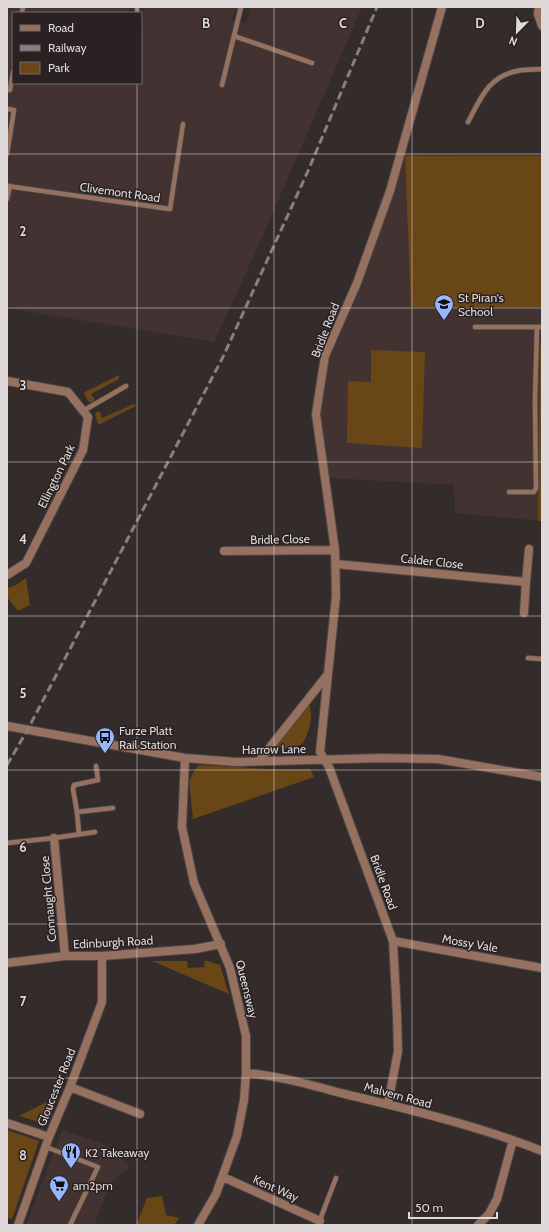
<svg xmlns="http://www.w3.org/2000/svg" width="549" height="1232" font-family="Cabin,sans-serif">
<rect width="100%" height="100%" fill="#342c2b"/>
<path fill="#423332" d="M7 7H130L129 13H13V83H141V32L145 7H239L230 19 246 24 251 7H362L257 249 214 342 7 308Z
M405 153 542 154V521L455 513 454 485 330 478 321 414 330 357 362 284 393 195Z
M62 1130 106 1145 130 1166 111 1183 94 1225H26Z"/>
<path fill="#694616" d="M405 156H542V307H411Z
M540 346H542V521H538Z
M371 350 425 352 422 448 347 443 348 381 371 382Z
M119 375V379L91 394 95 400 92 402H89L84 394 85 392Z
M134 404 136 406 100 424H98L95 414 96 412H100L102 418Z
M26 578 30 605 18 611 7 597V588L16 585Z
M306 705 310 706C313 719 309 732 303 743 295 749 281 749 273 746Z
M199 765 269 769H310L314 777 193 819 189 781 194 771Z
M205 960 220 965 229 994 152 961H187L188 968 204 967Z
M57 1097 50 1118 42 1123 19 1116Z
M7 1130 39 1141 12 1219 7 1218Z
M162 1196 166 1215 179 1218 174 1225H136L147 1198Z"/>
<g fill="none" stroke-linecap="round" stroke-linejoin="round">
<g stroke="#4f4847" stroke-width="6">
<path id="lane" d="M22 13 23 7
M137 13V7
M234 36 312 63
M222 85 241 7
M7 90H10L13 72
M7 109 14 110 7 154
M468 122C481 98 488 77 517 71 525 69 534 70 542 69
M7 186 170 209 183 124
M7 199 10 186
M475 327H542
M83 411 126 386
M509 492H534L536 488 535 400 537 327
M528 658 542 659
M77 812 73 789 74 785 98 780 96 766
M79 834 77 812 113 808
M7 843 54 838 95 832
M46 1147 98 1167 70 1225
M318 1225 336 1178"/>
</g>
<g stroke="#4f4847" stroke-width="10">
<path id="street" d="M539 7 538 14 542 26
M7 381 68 392 88 417 83 450 26 563 7 575
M224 551 335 550
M336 564 526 582 524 613
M526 582 529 549
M7 726 185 758 236 762 381 758 438 759 542 777
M185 758 182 827 194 883 230 968 246 1036V1073L244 1100 237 1136 216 1194 198 1225
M259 761 328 674
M54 838 65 956
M393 941 542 968
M7 963 65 956H102L195 949 221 944
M246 1073C282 1076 317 1087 353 1096 416 1111 481 1127 542 1151
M70 1087 140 1114
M388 1104 398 1051 397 1015 393 941 329 767 320 752 336 596 335 550 316 414 325 356 357 283 390 191 442 7
M7 1123 49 1137
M223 1177 320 1221
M18 1225 49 1137 70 1087 102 1002V956
M478 1225 489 1214 497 1199 513 1140"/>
</g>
<use href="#lane" stroke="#96715f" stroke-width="4.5"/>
<use href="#street" stroke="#96715f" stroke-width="8"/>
<path stroke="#878080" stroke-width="3" stroke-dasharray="8 4" stroke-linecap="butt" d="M7 765 28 729 223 357 308 171 377 7"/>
</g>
<path fill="none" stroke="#dfd9d9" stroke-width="1" stroke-opacity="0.55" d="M137 7V13M274 7V1225M412 7V1225M137 83V1225M7 154H542M7 308H542M7 462H542M7 616H542M7 770H542M7 924H542M7 1078H542"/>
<defs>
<g id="school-pin" transform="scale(1)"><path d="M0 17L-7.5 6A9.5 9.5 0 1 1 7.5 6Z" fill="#96b6fd" stroke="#2a2222"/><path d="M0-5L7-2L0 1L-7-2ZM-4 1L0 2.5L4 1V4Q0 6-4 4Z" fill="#111"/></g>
<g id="bus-pin" transform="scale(1)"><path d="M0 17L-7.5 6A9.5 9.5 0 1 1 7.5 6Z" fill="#96b6fd" stroke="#2a2222"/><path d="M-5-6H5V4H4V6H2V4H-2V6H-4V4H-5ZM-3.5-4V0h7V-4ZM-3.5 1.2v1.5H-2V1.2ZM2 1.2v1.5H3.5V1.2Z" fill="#111"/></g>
<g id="restaurant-pin" transform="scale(1)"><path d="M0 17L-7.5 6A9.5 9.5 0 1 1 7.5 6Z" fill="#96b6fd" stroke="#2a2222"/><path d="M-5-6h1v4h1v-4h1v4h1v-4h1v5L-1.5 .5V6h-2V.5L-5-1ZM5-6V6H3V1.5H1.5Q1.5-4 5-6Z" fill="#111"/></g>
<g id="supermarket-pin" transform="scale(1)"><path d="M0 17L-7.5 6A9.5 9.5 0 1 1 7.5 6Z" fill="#96b6fd" stroke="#2a2222"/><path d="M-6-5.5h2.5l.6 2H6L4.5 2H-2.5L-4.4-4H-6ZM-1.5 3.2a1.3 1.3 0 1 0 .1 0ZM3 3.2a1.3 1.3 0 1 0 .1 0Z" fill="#111"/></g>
</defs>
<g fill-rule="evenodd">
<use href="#school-pin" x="444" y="304"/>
<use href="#bus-pin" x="105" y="737"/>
<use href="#restaurant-pin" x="71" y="1152"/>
<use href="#supermarket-pin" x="59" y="1185"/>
</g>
<g text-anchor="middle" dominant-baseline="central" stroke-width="3" stroke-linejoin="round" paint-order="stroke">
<g font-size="12" fill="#dfd9d9" stroke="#2a2222">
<text transform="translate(120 192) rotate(8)">Clivemont Road</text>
<text transform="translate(325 330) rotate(-69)">Bridle Road</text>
<text transform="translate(56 476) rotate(-64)">Ellington Park</text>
<text transform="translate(280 539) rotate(-1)">Bridle Close</text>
<text transform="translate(432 561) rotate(6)">Calder Close</text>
<text transform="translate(274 749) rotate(-1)">Harrow Lane</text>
<text transform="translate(384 882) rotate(70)">Bridle Road</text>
<text transform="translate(48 899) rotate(-95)">Connaught Close</text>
<text transform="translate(113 942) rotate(-3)">Edinburgh Road</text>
<text transform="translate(470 943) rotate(10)">Mossy Vale</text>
<text transform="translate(247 989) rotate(76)">Queensway</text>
<text transform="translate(56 1087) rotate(-68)">Gloucester Road</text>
<text transform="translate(398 1095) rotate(15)">Malvern Road</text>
<text transform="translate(276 1188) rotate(24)">Kent Way</text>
</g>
<g font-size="12" fill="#dfd9d9" stroke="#2a2222" text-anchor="start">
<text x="458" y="297">St Piran's<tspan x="458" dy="14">School</tspan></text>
<text x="119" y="730">Furze Platt<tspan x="119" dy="14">Rail Station</tspan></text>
<text x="85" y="1152">K2 Takeaway</text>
<text x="73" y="1185">am2pm</text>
</g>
</g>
<g font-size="13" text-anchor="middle" font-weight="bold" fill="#dfd9d9" stroke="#2a2222" stroke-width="3" stroke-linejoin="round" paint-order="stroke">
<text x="206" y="28">B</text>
<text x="343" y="28">C</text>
<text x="480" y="28">D</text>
<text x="23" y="236">2</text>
<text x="23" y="390">3</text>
<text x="23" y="544">4</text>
<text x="23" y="698">5</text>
<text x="23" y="852">6</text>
<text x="23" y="1006">7</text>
<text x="23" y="1160">8</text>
</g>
<rect width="549" height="1232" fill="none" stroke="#dfd9d9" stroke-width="16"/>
<rect x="12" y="12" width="130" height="72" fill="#2a2222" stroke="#726b6b"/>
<rect x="20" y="25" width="20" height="6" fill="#96715f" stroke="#726b6b"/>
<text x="48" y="32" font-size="12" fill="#dfd9d9">Road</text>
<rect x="20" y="45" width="20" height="6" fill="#878080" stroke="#726b6b"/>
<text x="48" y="52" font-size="12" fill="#dfd9d9">Railway</text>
<rect x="20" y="62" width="20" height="12" fill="#694616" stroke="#726b6b"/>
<text x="48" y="72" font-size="12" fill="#dfd9d9">Park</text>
<g transform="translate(517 32) rotate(203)" stroke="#2a2222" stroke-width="3" paint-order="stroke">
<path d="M0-3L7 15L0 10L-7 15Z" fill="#dfd9d9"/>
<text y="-6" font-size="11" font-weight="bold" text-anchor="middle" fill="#dfd9d9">N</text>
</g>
<path d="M409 1212v6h88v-6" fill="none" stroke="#dfd9d9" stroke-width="2"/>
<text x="415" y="1212" font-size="12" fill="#dfd9d9" stroke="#2a2222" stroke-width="3" paint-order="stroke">50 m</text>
</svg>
